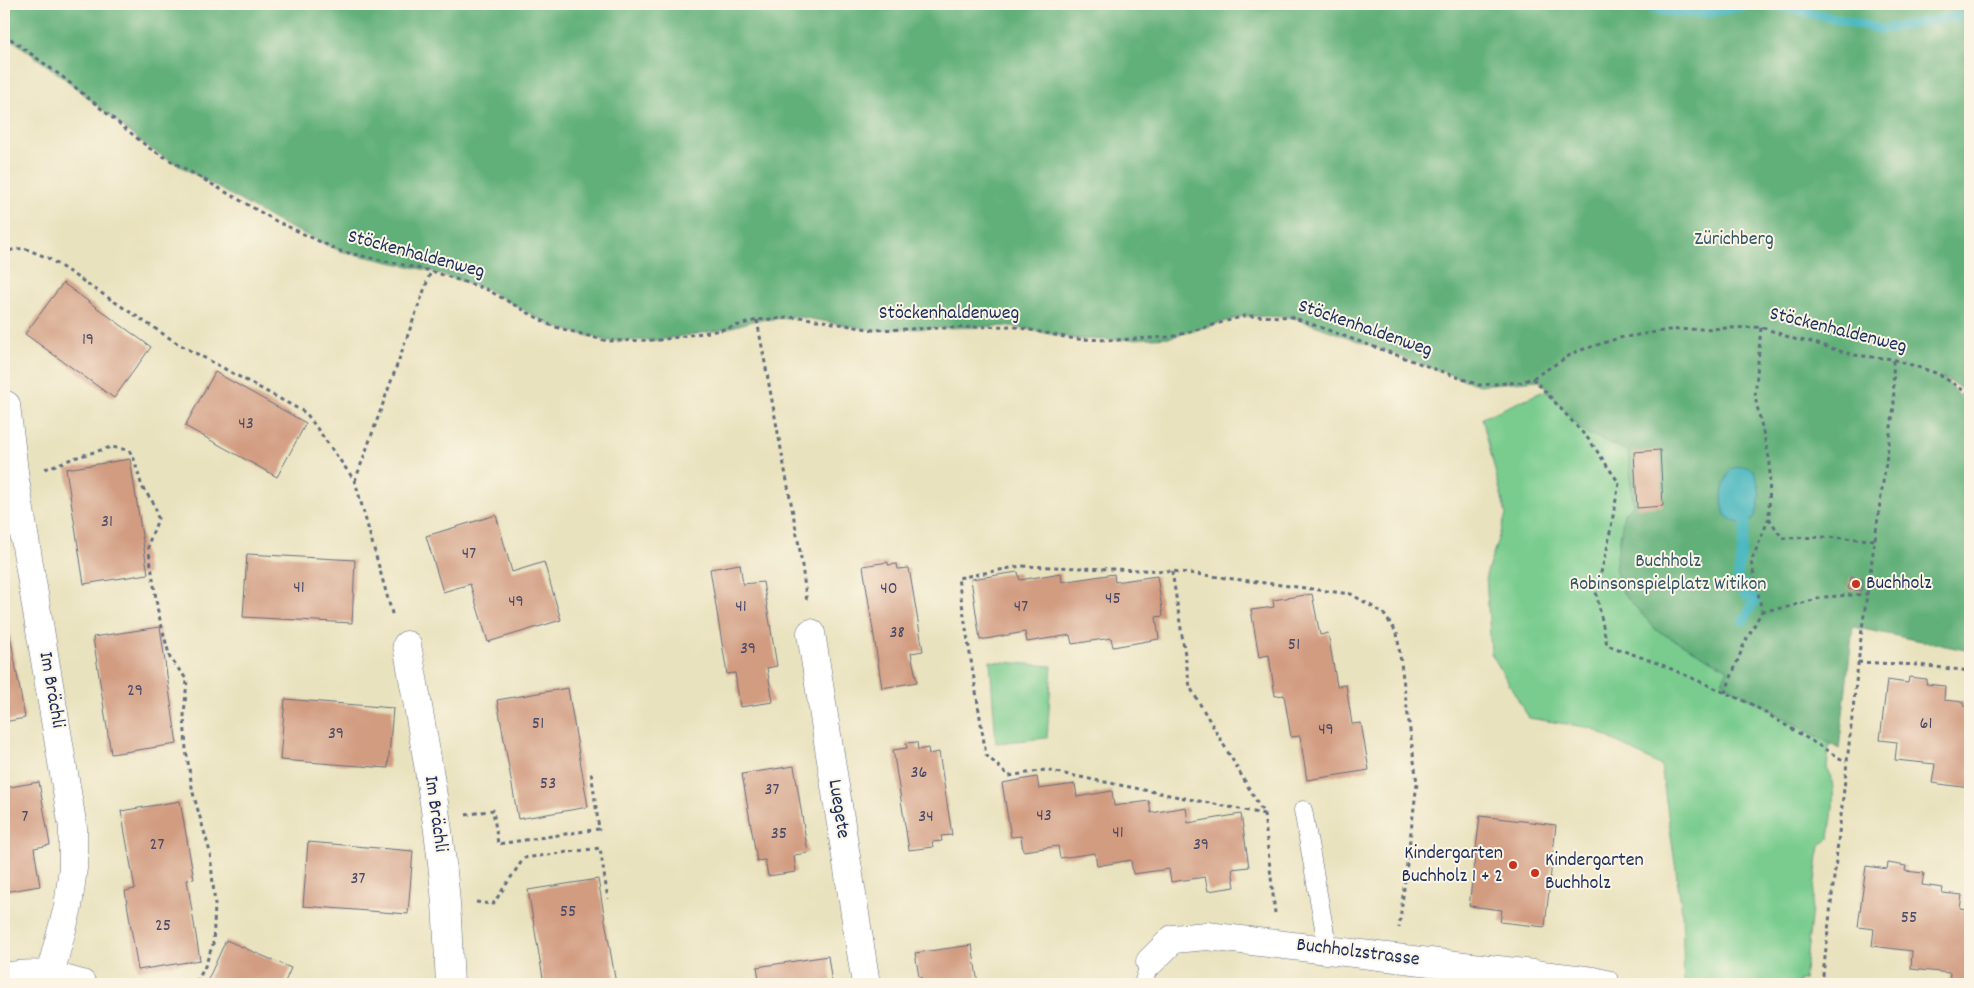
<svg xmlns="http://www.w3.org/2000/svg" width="1974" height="988" font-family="Dekko,sans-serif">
<rect width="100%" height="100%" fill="#fcf5e5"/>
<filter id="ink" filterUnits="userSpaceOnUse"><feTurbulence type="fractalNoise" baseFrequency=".02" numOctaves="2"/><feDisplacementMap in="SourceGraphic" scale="10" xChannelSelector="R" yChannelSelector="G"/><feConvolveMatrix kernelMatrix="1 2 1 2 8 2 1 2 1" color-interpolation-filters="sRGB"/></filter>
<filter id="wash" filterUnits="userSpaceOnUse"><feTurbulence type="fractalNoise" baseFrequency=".0096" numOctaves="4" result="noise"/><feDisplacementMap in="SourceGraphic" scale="20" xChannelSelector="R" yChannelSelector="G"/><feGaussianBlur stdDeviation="1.12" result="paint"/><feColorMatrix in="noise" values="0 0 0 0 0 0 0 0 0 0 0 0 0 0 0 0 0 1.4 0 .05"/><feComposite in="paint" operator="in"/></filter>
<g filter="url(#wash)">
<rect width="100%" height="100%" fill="#e9e2be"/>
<path fill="#79cc8e" stroke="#4a7e76" d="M1564 382 1842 596 1827 770C1839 785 1831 821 1829 839L1820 847 1818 856 1804 980H1799V984C1760 984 1722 982 1684 983L1682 912 1661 766 1591 728 1529 718 1491 653 1486 575 1506 515 1482 418Z
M990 661 1052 666 1047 738 996 743Z"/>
<path fill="#62b079" stroke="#3e706c" d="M4 4H1970V395L1942 376 1970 408V651L1853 627 1839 749 1722 682 1728 669 1656 630 1623 593 1615 569 1624 513 1633 505 1628 451 1584 432 1539 380 1479 385 1292 317 1244 316 1171 337 1115 340 1075 339 1011 326 873 330 800 317 757 320 721 330 659 340 607 341 552 326 486 289 431 271 340 251 276 221 149 148 64 78 4 34Z"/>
<path fill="#48b7bf" stroke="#32738e" d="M1738 467H1747L1754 470C1756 476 1758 483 1759 489 1761 501 1756 529 1739 523 1734 522 1729 518 1725 515 1720 498 1722 485 1731 469Z"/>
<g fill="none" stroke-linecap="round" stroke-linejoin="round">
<path stroke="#48b7bf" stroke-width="10" d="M1636 4 1671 12 1708 13 1752 4
M1771 4 1881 29 1970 15
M1743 621 1755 600 1744 594 1747 586 1737 581 1746 524"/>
</g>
<g id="blocks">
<path fill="#d29c81" d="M63 283 151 347 114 398 25 334Z
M215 372 306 423 277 477 185 426Z
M1660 450 1663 506 1637 508 1634 452Z
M130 459 148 574 84 584 66 469Z
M496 515 512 572 544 562 561 620 488 642 470 584 443 592 426 536Z
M247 554 355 560 352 623 243 617Z
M888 562V565L897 564 898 569 909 568 923 651 911 653 917 682 882 688 863 566Z
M740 564 743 584 763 582 777 666 767 668 773 702 740 707 735 673 727 674 710 569Z
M1018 572 1020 580 1061 573 1062 582 1114 574 1115 582 1157 576 1163 616 1156 617 1159 639 1113 647 1111 638 1072 644 1070 635 1027 642 1025 632 980 640 971 579Z
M1850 577 1863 579 1861 591 1848 589Z
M1312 594 1320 635 1328 633 1337 686 1346 685 1352 724 1361 723 1369 770 1307 780 1300 736 1291 737 1284 695 1275 696 1269 655 1259 657 1251 610 1274 607 1273 600Z
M4 602 25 718 4 722Z
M160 627 177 744 111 754 93 637Z
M1909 677 1927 679 1926 684 1945 686 1944 700 1964 702V706L1970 707V788L1932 783 1935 764 1895 760 1897 742 1880 740 1887 680 1908 683Z
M568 688 588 807 518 819 497 700Z
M285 699 393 708 388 768 280 760Z
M917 742 918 750 928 748 929 754 939 752 952 835 941 836 942 841 932 842 933 847 909 850 893 750 907 748 906 743Z
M794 766 808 853 794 855 796 872 768 876 765 860 757 861 742 774Z
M1037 777 1039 789 1075 784 1077 797 1112 791 1114 806 1149 801 1151 813 1186 807 1188 823 1241 814 1249 867 1232 869 1235 887 1208 891 1205 877 1171 882 1169 869 1133 874 1131 860 1097 866 1095 853 1060 858 1058 846 1023 851 1021 836 1011 837 1002 783Z
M39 782 50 845 34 848 40 886 4 892V788Z
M180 801 194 879 187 880 200 960 138 970 125 891 135 889 121 811Z
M1480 816 1556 825 1545 927 1500 922 1502 910 1469 906Z
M308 842 413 851 408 914 303 906Z
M1888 863 1906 866 1905 871 1924 873 1922 885 1943 888 1942 893 1962 895 1960 909 1970 910V984H1949L1950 973 1911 969 1912 951 1872 946 1874 929 1858 927 1866 866 1887 869Z
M598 879 616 984H544L528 890Z
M226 940 291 968 284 984H206Z
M972 945 978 984H922L921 977H919L915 953Z
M828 956 832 984H760L757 967Z"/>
</g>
</g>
<g filter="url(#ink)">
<use href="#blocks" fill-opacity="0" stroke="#636e80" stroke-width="1"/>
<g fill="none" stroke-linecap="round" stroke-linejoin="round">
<g stroke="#636e80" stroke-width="19">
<path id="lane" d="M1303 810 1328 950
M1143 984 1150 962"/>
</g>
<g stroke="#636e80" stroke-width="29">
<path id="street" d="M6 405 15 480 73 828V868L68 907 50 974
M811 633 866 984
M407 645C421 723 436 802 444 882 448 916 448 950 450 984
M1150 962 1173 939 1207 936 1594 981 1606 984
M4 977C36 971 51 975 82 984"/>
</g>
<path stroke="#636e80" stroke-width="3" stroke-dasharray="4 4" stroke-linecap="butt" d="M4 34 64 78 149 148 276 221 340 251 431 271 486 289 552 326 607 341 659 340 721 330 757 320 800 317 873 330 1011 326 1075 339 1115 340 1171 337 1244 316 1292 317 1479 385 1521 382 1533 378 1575 352 1619 338 1669 330 1761 327 1797 340 1808 341 1853 355 1893 359 1939 374 1970 395
M4 255 6 251 24 248 48 258 177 343 306 413 355 481 393 617
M757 320 800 551 807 603
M1533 378 1590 441 1619 483 1607 549 1596 592 1607 645 1660 664 1751 704 1846 762
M45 469 74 458 111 447 129 450 134 459 142 487 155 505 158 519 148 545 158 612 170 658 187 680 184 716 186 750 193 793 210 852 215 905 213 944 204 969 195 984
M355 481 431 271
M1769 518 1782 538 1828 537 1875 540
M1172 571 1190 687 1264 814 1045 770 1009 776 986 755 958 578 1021 566 1172 571 1351 594 1383 613 1397 633 1417 783 1399 928
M1762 611 1788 607 1824 597 1867 594
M1858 662 1918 665 1970 671
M1725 693 1744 644 1762 611 1751 562 1769 518 1770 462 1755 397 1761 327
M1264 814 1275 913
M466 815 493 810 498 844 599 829 591 771
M476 902 493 904 524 858 600 848 608 899
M1822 984 1862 629 1894 406 1893 359"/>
<use href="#lane" stroke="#fff" stroke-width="18"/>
<use href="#street" stroke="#fff" stroke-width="28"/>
</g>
</g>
<g fill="#c8321e" stroke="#fcf5e5" stroke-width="2">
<circle cx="1856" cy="584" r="5"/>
<circle cx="1513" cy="865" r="5"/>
<circle cx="1535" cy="873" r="5"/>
</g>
<g text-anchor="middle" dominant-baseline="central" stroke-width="4" stroke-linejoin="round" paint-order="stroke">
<g font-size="18" fill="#494a67">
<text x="88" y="340">19</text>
<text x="246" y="424">43</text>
<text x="107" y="522">31</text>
<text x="469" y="554">47</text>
<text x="299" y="588">41</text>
<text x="889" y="589">40</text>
<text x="1113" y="599">45</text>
<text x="516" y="602">49</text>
<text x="741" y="607">41</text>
<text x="1021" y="607">47</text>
<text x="897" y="633">38</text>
<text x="1294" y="645">51</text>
<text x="748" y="649">39</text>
<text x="135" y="691">29</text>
<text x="538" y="724">51</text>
<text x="1926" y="724">61</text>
<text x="1326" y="730">49</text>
<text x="336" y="734">39</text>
<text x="919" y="773">36</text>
<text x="548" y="784">53</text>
<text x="772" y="790">37</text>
<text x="1044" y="816">43</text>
<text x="25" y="817">7</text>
<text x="926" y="817">34</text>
<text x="1118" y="833">41</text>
<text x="779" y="834">35</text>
<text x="157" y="845">27</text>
<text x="1201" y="845">39</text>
<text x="358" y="879">37</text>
<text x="568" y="912">55</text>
<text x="1909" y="918">55</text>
<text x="163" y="926">25</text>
</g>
<g font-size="20" fill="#32566a" stroke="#fcf5e5">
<text x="1734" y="240">Zürichberg</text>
<text x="1668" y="562">Buchholz<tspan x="1668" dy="23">Robinsonspielplatz Witikon</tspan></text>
</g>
<g font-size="20" fill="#1b2f5e" stroke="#fcf5e5">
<text transform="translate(416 255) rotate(15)">Stöckenhaldenweg</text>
<text x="949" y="314">Stöckenhaldenweg</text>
<text transform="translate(1365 329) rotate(19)">Stöckenhaldenweg</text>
<text transform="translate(1838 331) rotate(14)">Stöckenhaldenweg</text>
<text transform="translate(51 690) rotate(80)">Im Brächli</text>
<text transform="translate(838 809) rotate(81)">Luegete</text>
<text transform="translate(435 814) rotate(82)">Im Brächli</text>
<text transform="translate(1358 953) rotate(7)">Buchholzstrasse</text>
</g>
<g font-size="20" fill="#1b2f5e" stroke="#fcf5e5" text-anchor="start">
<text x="1866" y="584">Buchholz</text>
<text x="1503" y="854" text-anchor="end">Kindergarten<tspan x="1503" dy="23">Buchholz 1 + 2</tspan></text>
<text x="1545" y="861">Kindergarten<tspan x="1545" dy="23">Buchholz</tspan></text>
</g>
</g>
<rect width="1974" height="988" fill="none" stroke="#fcf5e5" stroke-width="20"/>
</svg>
